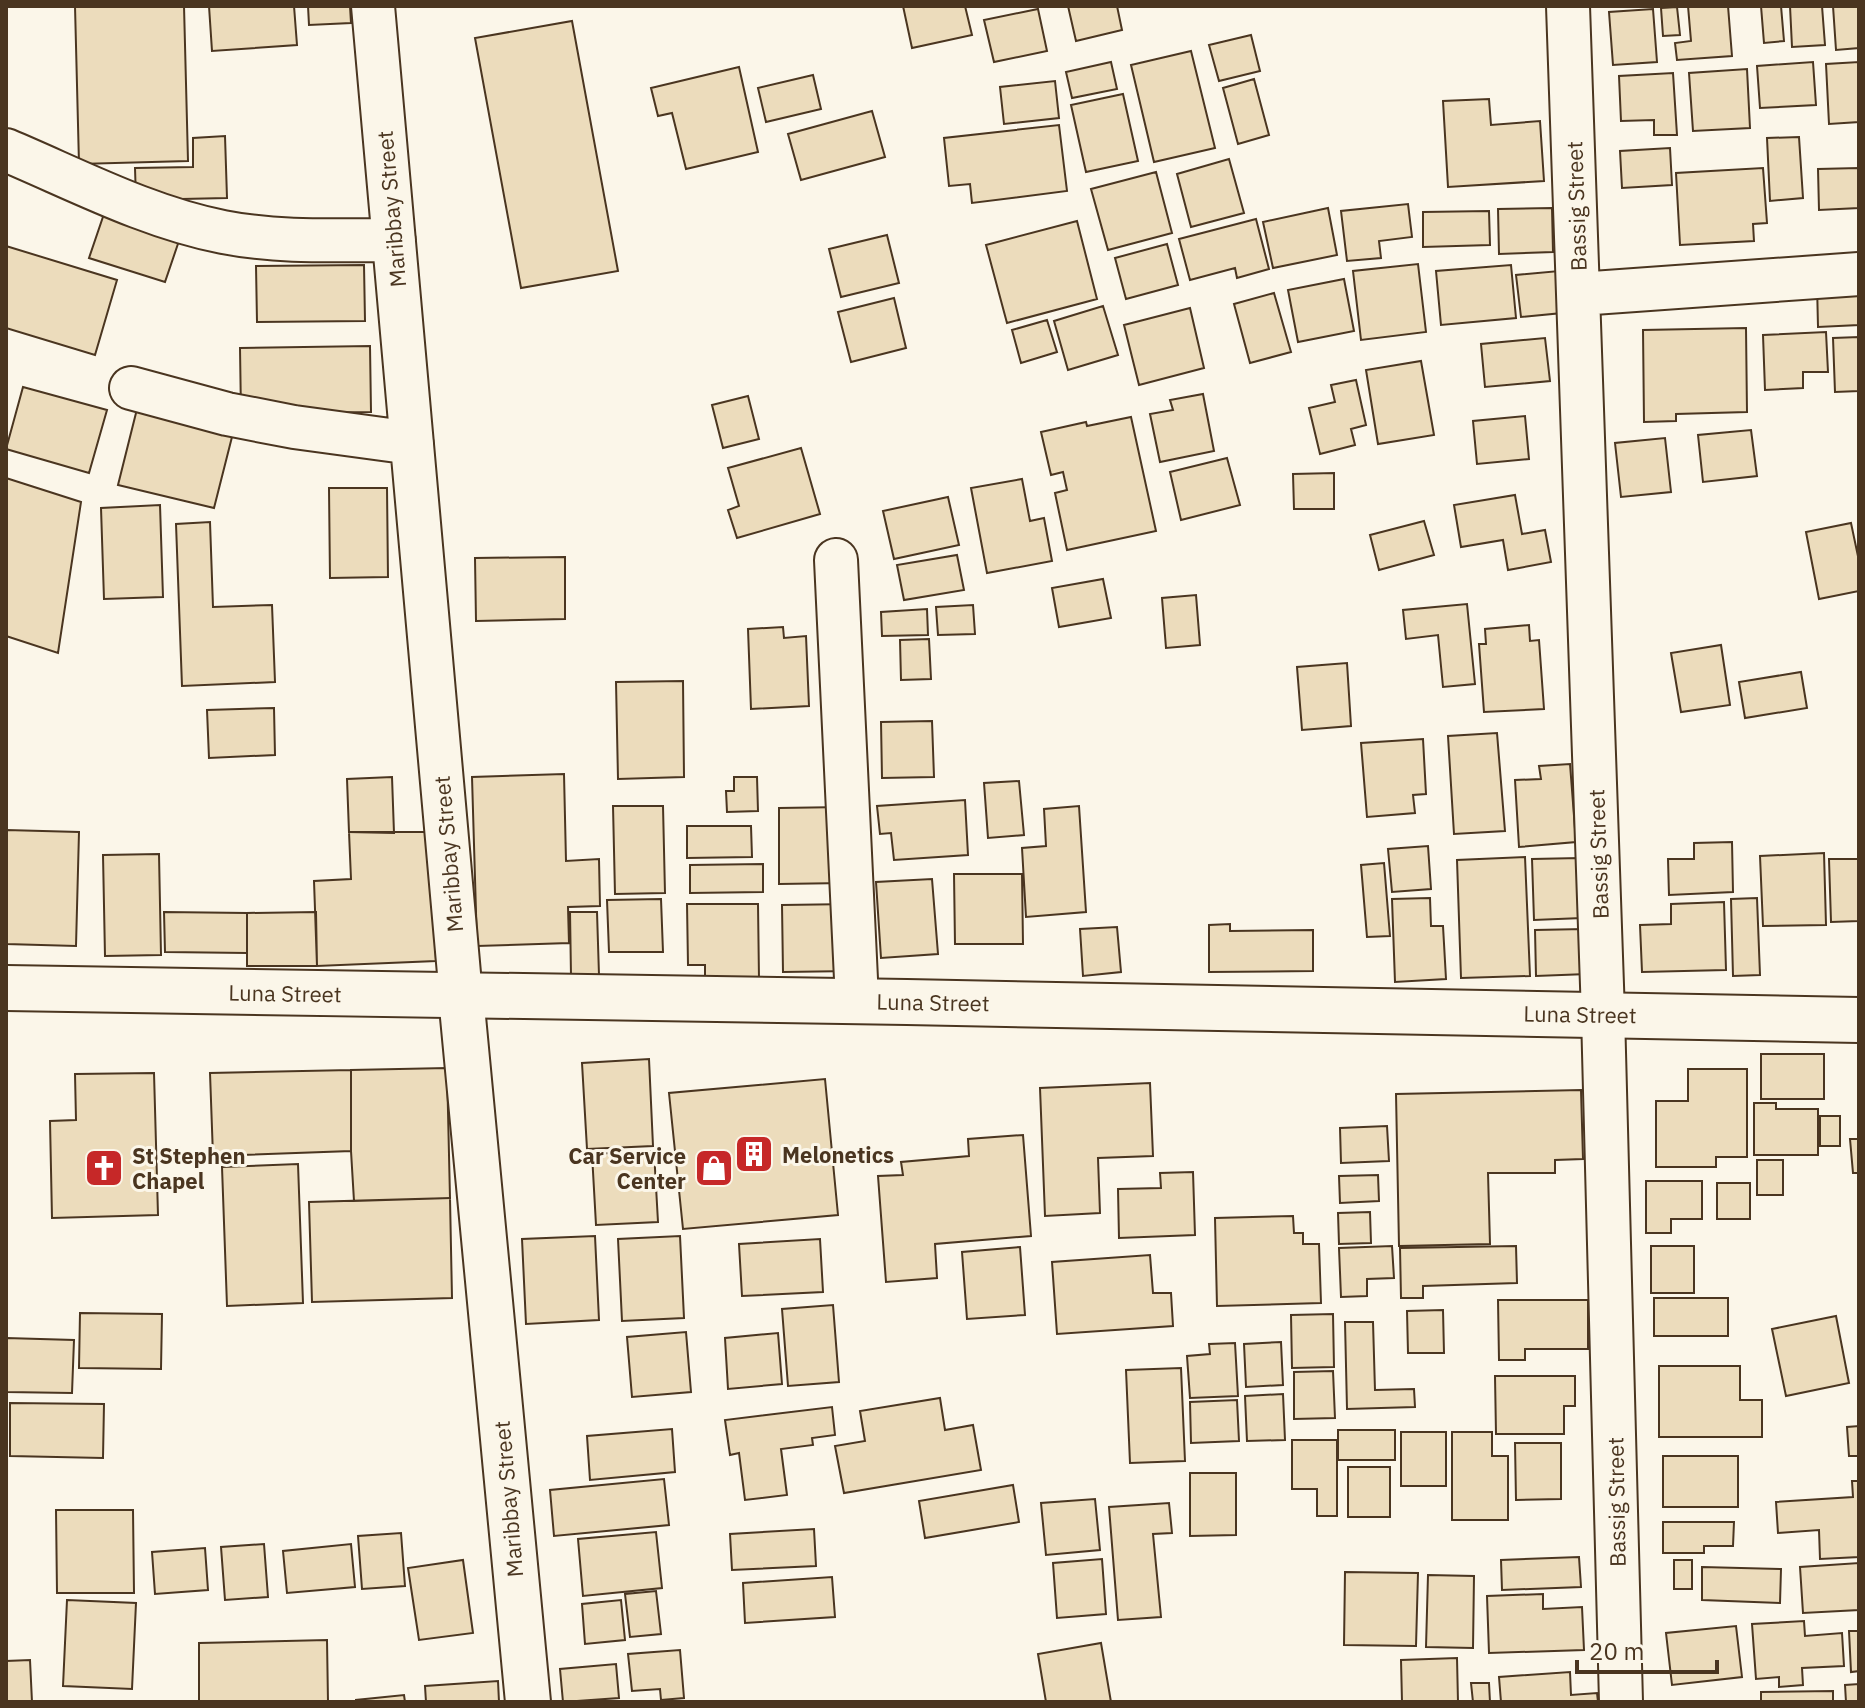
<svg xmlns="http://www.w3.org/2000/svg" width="1865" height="1708" font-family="'IBM Plex Sans',sans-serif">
<rect width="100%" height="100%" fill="#fbf6e9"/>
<path fill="#ecdcbc" stroke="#4a3520" stroke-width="2" d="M75 6H184L188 161 79 164Z
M209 6H294L297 45 212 51Z
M308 6H350L351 23 309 25Z
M903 6H965L972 35 912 48Z
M1068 6H1117L1122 30 1076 41Z
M1688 6H1728L1732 56 1677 60 1675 43 1691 41Z
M1761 6H1781L1784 41 1764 43Z
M1790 6H1822L1825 45 1792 47Z
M1833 6H1859V48L1836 50Z
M1677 7 1680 35 1663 36 1661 8Z
M1038 9 1047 51 994 62 984 20Z
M1653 9 1657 62 1613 65 1609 12Z
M572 21 618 271 521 288 475 38Z
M1251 35 1260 71 1219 81 1209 45Z
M1191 51 1215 148 1154 162 1131 65Z
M1111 62 1117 89 1072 98 1066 72Z
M1813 62 1816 105 1760 108 1757 66Z
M1859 62V122L1829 124 1826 64Z
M739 67 758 152 686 169 672 113 658 116 651 88Z
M1747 69 1750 128 1693 131 1689 73Z
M1673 73 1677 135H1654V120L1621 121 1619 76Z
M813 75 821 109 766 122 758 88Z
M1254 79 1269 135 1238 144 1223 88Z
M1055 81 1059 118 1004 124 1000 87Z
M1123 94 1138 161 1086 172 1071 105Z
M1489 99 1491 125 1540 121 1544 181 1448 187 1443 101Z
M872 111 885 157 801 180 788 134Z
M1059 125 1067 191 972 203 970 184 949 186 944 138Z
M225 136 227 198 136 200 135 168 193 167V138Z
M1799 137 1803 198 1770 201 1767 138Z
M1670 148 1672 185 1622 188 1620 151Z
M1229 159 1244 213 1191 227 1177 174Z
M1763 168 1767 223 1753 224 1754 241 1680 245 1676 173Z
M1859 168V208L1819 210 1818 169Z
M1156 172 1172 233 1108 250 1091 189Z
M1408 204 1412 237 1379 241 1381 258 1347 261 1341 211Z
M106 208 182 232 165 282 89 258Z
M1328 208 1337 255 1273 268 1263 222Z
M1552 208 1553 252 1499 254 1498 209Z
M1489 211 1490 245 1423 247V212Z
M1256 219 1269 269 1237 278 1235 268 1190 280 1179 239Z
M1077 221 1097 299 1007 323 986 245Z
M887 235 899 283 841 297 829 249Z
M1167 244 1178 285 1126 299 1115 258Z
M6 246 117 280 95 355 6 328Z
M1418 264 1426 332 1361 340 1353 271Z
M364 265 365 321 257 322 256 266Z
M1511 265 1516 318 1441 325 1436 271Z
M1559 271 1562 313 1521 317 1516 275Z
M1344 279 1354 331 1298 342 1288 290Z
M1859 282V325L1818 327 1817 284Z
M1274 293 1291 352 1250 363 1234 304Z
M894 298 906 348 851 362 838 312Z
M1103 306 1118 355 1068 370 1054 321Z
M1190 308 1204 368 1139 385 1124 325Z
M1047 320 1057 352 1021 363 1012 330Z
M1746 328 1747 412 1676 414V421L1644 422 1643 330Z
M1826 332 1828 372H1803V388L1765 390 1763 335Z
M1859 337V391L1835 392 1833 338Z
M1545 338 1550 381 1485 387 1481 344Z
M370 346 371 412 241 414 240 348Z
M1421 361 1434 435 1378 444 1366 370Z
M1356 380 1366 425 1351 429 1355 445 1320 454 1309 408 1335 402 1331 385Z
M23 387 107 410 89 473 6 449Z
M1203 394 1214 451 1160 462 1150 414 1173 410 1170 400Z
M748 396 759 439 723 448 712 405Z
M137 409 233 433 214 508 118 485Z
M1525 416 1529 459 1477 464 1473 421Z
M1131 417 1156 531 1067 550 1055 493 1067 490 1063 472 1051 475 1041 432 1086 422 1087 426Z
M1751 430 1757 476 1703 482 1698 435Z
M1665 438 1671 492 1621 497 1615 443Z
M801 448 820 514 737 538 728 510 739 506 728 468Z
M1227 458 1240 505 1181 520 1170 472Z
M1334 473V509H1294L1293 474Z
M6 478 81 502 58 653 6 636Z
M1022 479 1030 521 1044 518 1052 561 987 573 971 488Z
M329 488H387L388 577 330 578Z
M1515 495 1522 534 1545 530 1551 562 1508 570 1503 540 1461 547 1454 505Z
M948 497 959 545 894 559 883 511Z
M160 505 163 597 104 599 101 508Z
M1424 521 1434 555 1379 570 1370 535Z
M210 522 213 607 272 605 275 682 182 686 176 524Z
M1851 523 1859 561V591L1819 599 1806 532Z
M957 555 964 590 904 600 897 565Z
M565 557V619L476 621 475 558Z
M1103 579 1111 618 1059 627 1052 588Z
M1196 595 1200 645 1166 648 1162 598Z
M1467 604 1475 684 1443 687 1438 635 1406 639 1403 610Z
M973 605 975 634 938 635 936 607Z
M927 609 928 635 882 636 881 612Z
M1529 625 1530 641 1539 640 1544 709 1484 712 1479 644H1486L1485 629Z
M783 627 784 638 806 636 809 706 751 709 748 629Z
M929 639 931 679 901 680 900 640Z
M1721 645 1730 705 1681 712 1671 653Z
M1347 663 1351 726 1302 730 1297 667Z
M1801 672 1807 708 1745 718 1739 682Z
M683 681 684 777 618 779 616 682Z
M274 708 275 755 209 758 207 710Z
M932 721 934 777 882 778 881 722Z
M1497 733 1505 831 1454 834 1448 736Z
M1423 739 1426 794 1413 795 1415 813 1367 817 1361 743Z
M1570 764 1576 842 1519 847 1515 780 1541 779 1539 766Z
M564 774 566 861 599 859 600 906 568 907 569 943 477 946 472 777Z
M392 777 394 833 349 832 347 779Z
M734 777H757L758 811 727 812 726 791H734Z
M1019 781 1024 835 988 838 984 783Z
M965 800 968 855 894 860 891 833 880 834 877 806Z
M613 806H663L665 893 615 894Z
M1079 806 1086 912 1026 917 1022 848 1046 846 1044 809Z
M844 807 845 883 779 884V808Z
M687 826H751L752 857 687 858Z
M6 830 79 832 76 946 6 944Z
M349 832H431L436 961 317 966 314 881 351 879Z
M1732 842 1733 892 1669 895 1668 859H1694V843Z
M1428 846 1431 889 1392 892 1388 849Z
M1824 853 1826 925 1763 926 1760 856Z
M159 854 161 955 105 956 103 855Z
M1525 857 1530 976 1461 978 1457 860Z
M1580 858 1582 918 1534 920 1532 859Z
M1829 859H1859V921L1831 922Z
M1384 863 1390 936 1367 937 1361 865Z
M763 864V892L690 893V865Z
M954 874H1022L1023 944H955Z
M932 879 938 954 881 958 876 882Z
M1430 898 1431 926H1443L1446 979 1395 982 1392 899Z
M1757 898 1760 975 1733 976 1731 899Z
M661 899 663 952H609L607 900Z
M1724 902 1726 970 1642 972 1640 925 1671 924V904Z
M687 904H758L759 979H705V965H688Z
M852 904V971L783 972 782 905Z
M164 912 247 913V953L165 952Z
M316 912 317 966H247V913Z
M570 912H597L599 975 571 976Z
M1230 924V931L1313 930V971L1209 972V925Z
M1117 927 1121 972 1083 976 1080 929Z
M1584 929 1587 974 1536 976 1535 930Z
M1761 1054H1824V1099H1761Z
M649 1059 653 1146 587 1149 582 1063Z
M447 1068 450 1198 354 1201 351 1151V1070Z
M1688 1069H1747V1157H1716V1167H1656V1101H1688Z
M351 1070V1151L213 1156 210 1073Z
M154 1073 158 1215 52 1218 50 1121 76 1120 75 1074Z
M825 1079 838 1215 683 1229 669 1093Z
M1150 1083 1153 1156 1098 1158 1100 1213 1045 1216 1040 1088Z
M1581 1090 1583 1159 1555 1160V1173H1488L1490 1244 1399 1246 1396 1094Z
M1754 1103H1776V1109H1818V1155H1754Z
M1820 1116H1840V1146H1820Z
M1387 1126 1389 1161 1341 1163 1340 1128Z
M1023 1135 1031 1236 935 1244 937 1278 886 1282 878 1176 903 1175 901 1162 969 1156 968 1139Z
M1850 1139H1859V1173H1853Z
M654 1151 658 1222 596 1225 592 1154Z
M1757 1160H1783V1195H1757Z
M298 1164 303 1303 227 1306 222 1167Z
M1193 1172 1195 1235 1119 1238 1118 1189 1161 1188 1160 1173Z
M1378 1175 1379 1201 1340 1203 1339 1176Z
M1646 1181H1702V1219H1671V1233H1646Z
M1717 1183H1750V1219H1717Z
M450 1198 452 1298 312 1302 309 1202Z
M1370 1212 1371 1243 1339 1244 1338 1213Z
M1293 1216 1294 1233H1303V1244H1319L1321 1303 1217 1306 1215 1218Z
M595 1236 599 1320 526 1324 522 1239Z
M680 1236 684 1318 622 1321 618 1239Z
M820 1239 823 1292 742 1296 739 1244Z
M1392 1246 1394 1278 1367 1279V1296L1341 1297 1339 1248Z
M1516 1246 1517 1283 1423 1286V1298H1401L1400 1248Z
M1651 1246H1694V1293H1651Z
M1020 1247 1025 1315 967 1319 962 1252Z
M1150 1255 1153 1293H1171L1173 1326 1057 1334 1052 1262Z
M1654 1298H1728V1336H1654Z
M1498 1300H1588V1349H1525V1360H1499Z
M833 1305 839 1382 788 1386 782 1309Z
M1443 1310 1444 1353H1408L1407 1311Z
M80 1313 162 1314 161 1369 79 1368Z
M1333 1314 1334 1367 1292 1368 1291 1315Z
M1836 1316 1849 1383 1786 1396 1772 1329Z
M1345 1322H1373L1375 1390 1414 1389 1415 1407 1347 1409Z
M686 1332 691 1392 632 1397 627 1337Z
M778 1333 782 1384 728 1389 725 1338Z
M6 1338 74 1340 72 1393 6 1392Z
M1281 1342 1283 1385 1246 1387 1244 1344Z
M1235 1343 1238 1396 1190 1398 1187 1356 1210 1354 1209 1344Z
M1659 1366H1740V1400H1762V1437H1659Z
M1181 1368 1185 1461 1130 1463 1126 1370Z
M1333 1371 1335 1418 1294 1419V1372Z
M1495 1376H1575V1406H1564V1434H1496Z
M1283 1394 1285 1440 1247 1441 1245 1396Z
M940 1398 945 1430 973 1425 981 1470 844 1493 835 1446 865 1441 860 1411Z
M1237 1400 1239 1441 1191 1443 1190 1402Z
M10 1403 104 1404 103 1458 10 1456Z
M832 1407 835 1435 812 1438 813 1445 781 1449 787 1495 745 1500 739 1453 730 1455 725 1420Z
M1859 1426V1456H1849L1847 1427Z
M672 1429 675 1472 590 1480 587 1436Z
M1338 1430H1395V1460H1338Z
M1401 1432H1446V1486H1401Z
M1452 1432H1492V1456H1508V1520H1452Z
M1292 1440H1337V1516H1317V1489H1292Z
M1515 1443H1561V1499L1516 1500Z
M1663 1456H1738V1507H1663Z
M1348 1467H1390V1517H1348Z
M1190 1473H1236V1535L1190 1536Z
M664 1479 669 1525 554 1536 550 1490Z
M1852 1481H1859V1557L1820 1559 1819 1530 1778 1533 1776 1502 1853 1497Z
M1013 1485 1019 1522 925 1538 919 1501Z
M1095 1499 1100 1550 1046 1555 1041 1503Z
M1169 1503 1172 1533 1153 1534 1161 1617 1118 1620 1109 1507Z
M56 1510H133L134 1593H57Z
M1663 1522H1734L1733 1546H1704V1553H1663Z
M814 1529 816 1566 732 1570 730 1534Z
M656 1532 662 1588 583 1596 578 1539Z
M401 1533 405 1586 362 1589 358 1536Z
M264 1544 268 1597 225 1600 221 1547Z
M351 1544 355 1587 287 1593 283 1551Z
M205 1548 208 1590 155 1594 152 1552Z
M1579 1557 1581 1587 1502 1590 1501 1560Z
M1102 1559 1106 1614 1057 1618 1053 1563Z
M463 1560 473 1633 419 1640 408 1568Z
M1674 1560H1692V1589H1674Z
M1859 1563V1610L1803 1613 1800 1567Z
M1702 1567 1781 1569 1780 1603 1702 1600Z
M1345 1572 1418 1573 1416 1646 1344 1645Z
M1428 1575 1474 1576 1473 1648 1426 1647Z
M832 1577 835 1617 745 1623 743 1583Z
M656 1591 661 1634 630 1637 625 1594Z
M1543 1594V1609L1582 1607 1584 1650 1489 1653 1487 1596Z
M67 1600 136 1603 132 1689 63 1686Z
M621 1600 625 1640 585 1644 582 1604Z
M1804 1621 1805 1636 1842 1633 1844 1666 1802 1668 1803 1685 1779 1687V1677L1756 1679 1752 1624Z
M1736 1626 1742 1677 1672 1685 1666 1633Z
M1849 1631H1859V1671L1851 1672Z
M327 1640 328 1702H199V1643Z
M1101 1643 1111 1702H1046L1038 1654Z
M680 1650 684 1698 661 1700 660 1689 632 1691 628 1654Z
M1457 1658 1458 1702H1402L1401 1660Z
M30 1660 32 1702H6V1661Z
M616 1664 619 1698 563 1702 560 1669Z
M1570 1672 1571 1695 1597 1693 1598 1702H1501L1499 1677Z
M498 1681 499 1702H426L425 1686Z
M1471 1683H1489L1490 1702H1473Z
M1859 1684V1702H1846L1845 1685Z
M1833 1691V1702H1761V1692Z
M404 1695 405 1702H356V1700Z"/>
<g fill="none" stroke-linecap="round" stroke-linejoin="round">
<g stroke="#4a3520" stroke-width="46">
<path id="minor" d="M373 6 461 996
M1568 6 1603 1014 1621 1702
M6 150C77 180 147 217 223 232 279 243 337 240 394 240
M1579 294 1859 274
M131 388 227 414 294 427 412 443
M836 560 857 1000"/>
</g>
<g stroke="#4a3520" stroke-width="48">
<path id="tertiary" d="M461 996 528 1702"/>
</g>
<g stroke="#4a3520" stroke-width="48">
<path id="primary" d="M6 988C624 999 1241 1005 1859 1020"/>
</g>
<use href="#minor" stroke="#fbf6e9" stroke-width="42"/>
<use href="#tertiary" stroke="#fbf6e9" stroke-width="44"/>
<use href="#primary" stroke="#fbf6e9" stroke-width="44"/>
</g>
<defs>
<g id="building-square" transform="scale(2)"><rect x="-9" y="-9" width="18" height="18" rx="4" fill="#c62828" stroke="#fbf6e9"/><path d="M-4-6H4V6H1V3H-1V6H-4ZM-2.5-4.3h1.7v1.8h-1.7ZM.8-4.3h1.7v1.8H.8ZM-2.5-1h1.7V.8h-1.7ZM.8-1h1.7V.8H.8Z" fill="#fff"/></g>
<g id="church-square" transform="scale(2)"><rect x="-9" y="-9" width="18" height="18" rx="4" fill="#c62828" stroke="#fbf6e9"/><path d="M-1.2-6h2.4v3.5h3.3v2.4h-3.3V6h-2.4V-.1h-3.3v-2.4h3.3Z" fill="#fff"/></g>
<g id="shop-square" transform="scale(2)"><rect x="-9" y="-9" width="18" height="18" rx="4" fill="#c62828" stroke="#fbf6e9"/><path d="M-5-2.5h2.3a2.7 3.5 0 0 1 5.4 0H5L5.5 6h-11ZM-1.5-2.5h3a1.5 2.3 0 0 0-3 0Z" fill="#fff"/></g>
</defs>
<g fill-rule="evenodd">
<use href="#building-square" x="754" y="1154"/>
<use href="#church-square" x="104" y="1168"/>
<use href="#shop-square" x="714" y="1168"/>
</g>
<g text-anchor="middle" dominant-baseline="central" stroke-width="6" stroke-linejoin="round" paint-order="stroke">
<g font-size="22" fill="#4a3520" stroke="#fbf6e9">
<text transform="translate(1576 206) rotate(-92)">Bassig Street</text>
<text transform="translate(391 209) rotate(-95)">Maribbay Street</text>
<text transform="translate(448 854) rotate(-95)">Maribbay Street</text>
<text transform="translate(1598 854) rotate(-92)">Bassig Street</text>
<text transform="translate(285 993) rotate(1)">Luna Street</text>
<text transform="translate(933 1002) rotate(1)">Luna Street</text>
<text transform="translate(1580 1014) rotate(1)">Luna Street</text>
<text transform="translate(508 1499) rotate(-95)">Maribbay Street</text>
<text transform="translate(1616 1502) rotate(-91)">Bassig Street</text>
</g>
<g font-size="22" font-weight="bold" fill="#4a3520" stroke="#fbf6e9" text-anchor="start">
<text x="782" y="1154">Melonetics</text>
<text x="132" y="1155">St Stephen<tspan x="132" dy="25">Chapel</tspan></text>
<text x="686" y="1155" text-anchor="end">Car Service<tspan x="686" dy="25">Center</tspan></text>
</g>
</g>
<rect width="1865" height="1708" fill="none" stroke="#4a3520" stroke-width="16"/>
<path d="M1577 1660v12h140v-12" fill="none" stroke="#4a3520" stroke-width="4"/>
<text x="1589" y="1660" font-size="24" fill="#4a3520" stroke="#fbf6e9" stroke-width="6" paint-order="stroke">20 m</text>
</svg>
